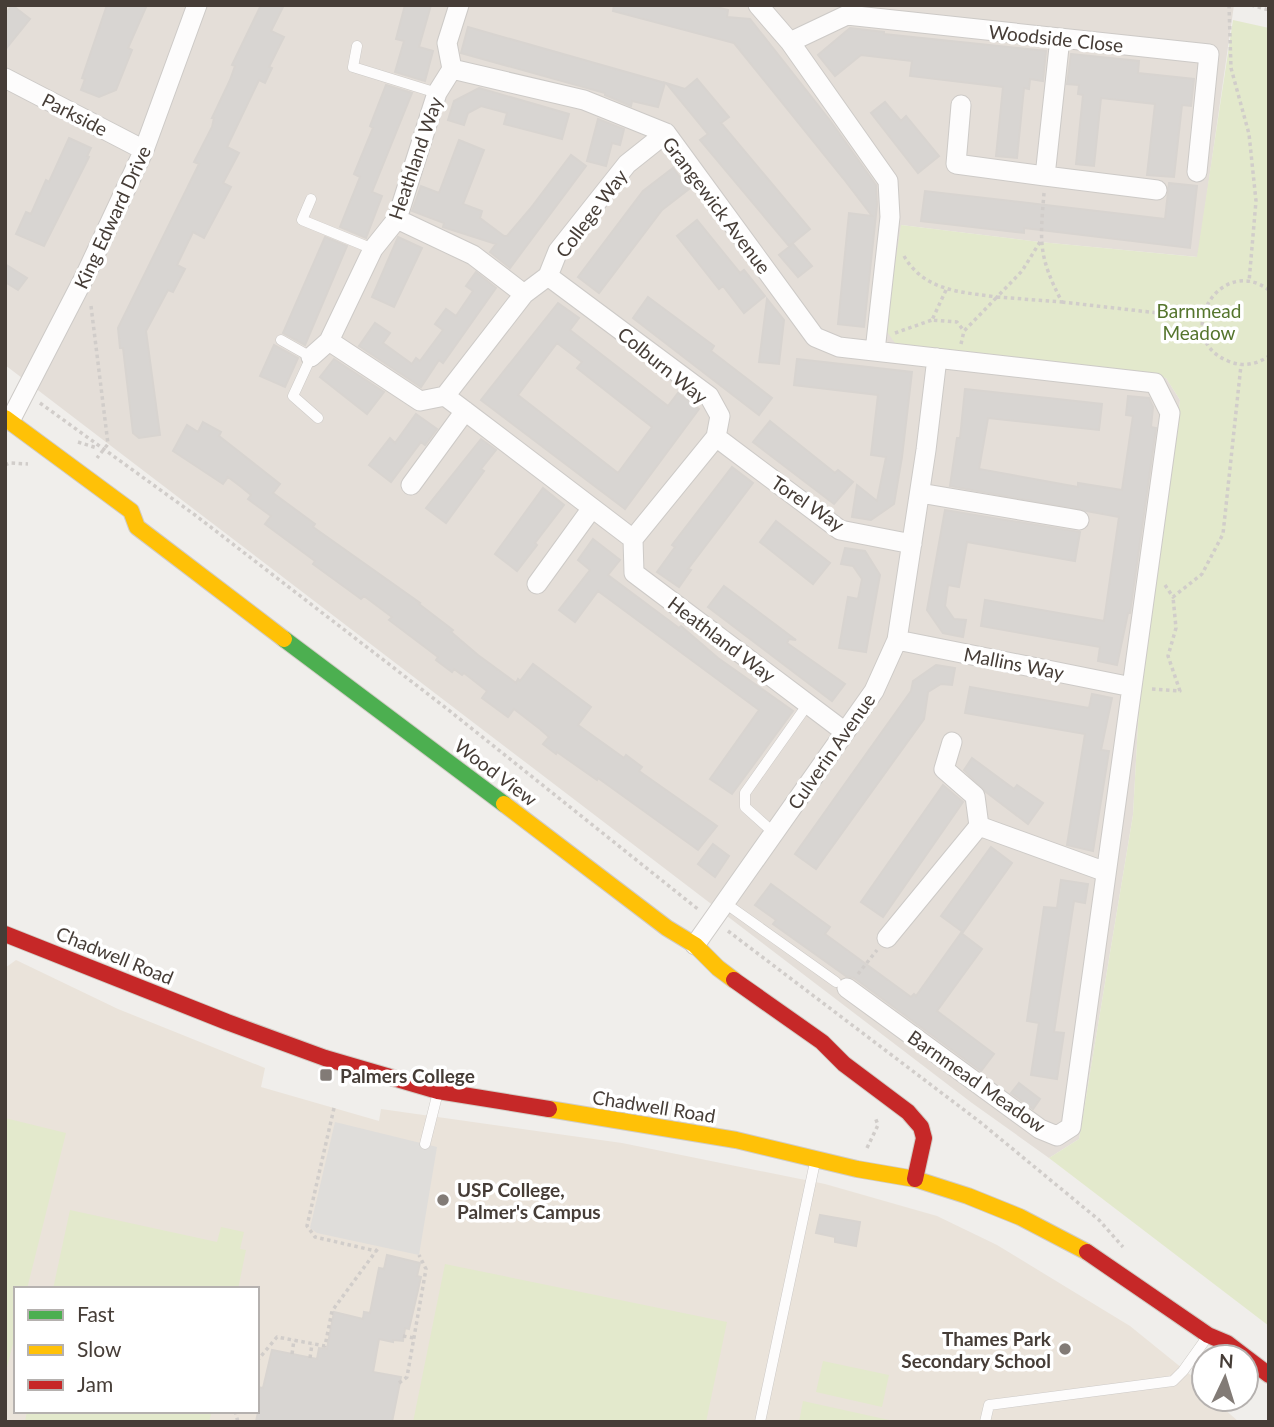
<svg xmlns="http://www.w3.org/2000/svg" width="1274" height="1427" font-family="Lato,sans-serif">
<rect width="100%" height="100%" fill="#f0eeeb"/>
<path fill="#e4ded8" d="M5 5H1234L1198 257 1040 242 901 225 895 343 1166 378 1180 400 1139 706 1133 815 1079 1139 1049 1158 972 1103 5 365Z"/>
<path fill="#eae3da" fill-rule="evenodd" d="M16 960 118 1009 265 1068 261 1087 379 1121 381 1109 622 1143 825 1184 937 1216 997 1245 1130 1326 1198 1381 1204 1390V1399H1213L1239 1422H5V968ZM16 1289H257V1411H16Z"/>
<path fill="#e3e9cc" d="M1233 20 1269 28V1326L1049 1158 1079 1139 1133 815 1139 706 1180 400 1166 378 895 343 885 329 901 225 1040 242 1197 257Z
M5 1118 66 1133 27 1289H16V1332L5 1375Z
M70 1210 217 1242 221 1227 244 1232 240 1249 246 1250 238 1289H53Z
M445 1264 727 1322 706 1422H413Z
M823 1361 889 1375 882 1407 816 1392Z
M803 1401 889 1420V1422H799Z
M27 1411H212L209 1422H25Z"/>
<path fill="#dfddda" d="M335 1122 437 1147 419 1255 317 1233 310 1228Z"/>
<path fill="#d8d5d2" stroke="#d8d4d0" stroke-width="2" fill-rule="evenodd" d="M12 5 30 19 5 50V15Z
M107 5H147L128 48 132 50 116 90 99 97 81 90 85 79 82 78Z
M261 5H284L271 31 284 37 269 67 272 68 265 83 259 80 227 147 239 153 223 183 231 187 204 238 193 232 177 265 185 269 173 292 168 290 146 331 160 435 139 438 133 433 123 348H120L118 328 199 164 194 162 212 127 214 118H212L230 80 235 66 232 65Z
M405 5H431L419 47 433 51 425 81 395 72 404 41 396 39Z
M614 5H709L728 10 727 17 750 19 832 123 876 185 877 205 864 327 838 324 849 213 872 216 843 178 734 43 613 11Z
M468 27 665 83 658 107 632 101 631 106 605 95V93L461 53Z
M850 28 884 32V34L1046 51 1043 81 1030 79 1029 89 1024 88 1017 158 996 156 1003 87 910 76 912 61 861 55 835 76 818 55Z
M1071 54 1139 61 1138 73 1194 79 1191 106 1182 105 1174 177 1147 175 1155 104 1101 98 1094 166 1076 164 1083 95 1078 94 1079 85 1067 84Z
M697 79 729 117 721 123 810 229 789 246 700 140 708 134 666 83 685 89Z
M386 85 412 93 372 192 382 196 366 238 340 227 360 177 354 174 373 128 370 126Z
M479 88 569 114 562 139 504 124 507 113 481 106 468 113 464 125 448 120 454 101Z
M885 102 901 121 906 116 939 156 918 173 871 113Z
M598 119 624 129 620 145 612 143 606 166 587 161Z
M69 138 91 148 87 156 89 157 44 246 16 234 26 212 31 214 46 180 49 182Z
M459 140 484 150 463 204 482 211 480 218 504 236H507L530 209 571 155 586 166 510 268 490 252 496 244 443 227 444 223 412 211 421 186 439 193Z
M673 168 689 189 662 210 599 293 578 277 643 191Z
M1169 183 1197 186 1190 248 1024 228V233L921 221 925 191 1165 219Z
M697 220 740 273 744 270 765 296 744 313 723 286 719 289 677 236Z
M325 237 347 246 305 345 283 333Z
M398 237 422 248 394 307 372 297Z
M793 244 812 266 798 277 779 255Z
M5 264 27 278 18 290 5 282Z
M476 272 496 288 443 363 439 360 421 387 359 346 375 323 390 333 383 343 412 364 416 358 420 361 443 330 435 324 446 309 456 316 473 291 466 286Z
M648 297 714 346 711 351 772 398 759 415 633 318Z
M767 299 784 320 779 364 759 362Z
M558 303 579 318 570 330 668 406 678 393 699 409 625 509 481 400ZM557 343 582 362 577 368 652 427 618 473 518 395Z
M274 345 298 358 285 387 260 376Z
M334 359 384 392 367 414 320 377Z
M797 359 912 372 902 457 894 504 871 520 852 517 857 485 877 501 886 457 871 455 878 395 794 385Z
M965 389 1102 404 1099 430 988 418 979 469 1078 487V483L1122 490 1133 416 1126 415 1128 396 1149 398 1153 407 1151 427 1156 428 1130 613H1128L1117 665 1098 661 1100 647 981 626 985 600 1104 621 1119 517 950 486 957 438H960Z
M416 414 437 429 425 445 421 442 391 482 369 465 390 438 395 443Z
M770 421 835 473 838 470 853 482 834 504 753 442Z
M203 422 221 432 219 436 280 484 273 493 315 524 313 527 420 603 419 604 453 630 451 632 478 655 516 683 518 679 520 681 533 664 591 707 578 725 624 758 626 755 642 767 639 771 717 826 698 850 598 778 597 780 557 752 556 754 543 744 549 737 540 729 514 709 508 717 482 698 487 691 464 673 462 675 454 669 452 672 436 660 438 657 389 620 392 617 364 596 361 599 313 564 315 561 265 524 271 516 248 499 251 495 240 486 228 477 223 484 173 451 187 425 198 432Z
M481 439 496 450 481 469 484 471 446 523 426 508Z
M732 467 753 483 688 569 691 570 679 587 657 572 675 547 672 545Z
M543 488 564 505 535 543 537 545 517 571 495 554Z
M945 510 1080 532 1075 561 967 542 959 587 948 585 945 606 954 619 966 620 963 637 943 633 927 610Z
M776 521 830 563 813 584 760 542Z
M593 539 620 560 608 575 679 628 681 626 718 658 793 711 732 794 710 779 759 710 598 591 575 622 559 610 590 570 578 560Z
M845 548 865 551 880 575 866 652 839 648 848 597 858 599 862 579 853 566 841 564Z
M724 586 796 640 789 639 787 643 845 684 832 701 708 607Z
M936 665 955 668 952 685 941 684 928 692 924 719 816 869 795 854 911 691 913 681Z
M970 687 1089 708 1092 694 1112 698 1101 750 1109 751 1093 851 1067 845 1085 734 965 713Z
M972 758 1014 789 1017 785 1043 803 1028 824 986 792 964 770Z
M943 785 963 802 883 917 861 902Z
M713 844 729 856 715 877 698 864Z
M991 847 1012 863 963 932 941 916Z
M1061 880 1088 884 1085 903 1074 901 1054 1032 1064 1033 1057 1079 1031 1075 1039 1023 1027 1021 1044 907 1057 908Z
M771 884 830 927 825 934 911 997 914 994 916 996 961 933 982 949 937 1011 994 1054 981 1071 854 978 846 976 773 924 776 920 755 905Z
M1019 1083 1040 1099 1033 1109 1011 1093Z
M820 1215 860 1222 856 1246 835 1242V1237L816 1233Z
M387 1255 420 1263 417 1276 421 1277 409 1329 405 1328 403 1341 393 1340V1342L379 1339 373 1372 401 1377 392 1422H256L258 1412 257 1387 263 1388 272 1350 317 1359 319 1348 327 1349 334 1312 363 1319 364 1312 370 1313 379 1268 384 1269Z"/>
<g fill="none" stroke-linecap="round" stroke-linejoin="round">
<g stroke="#cdcac7" stroke-width="11">
<path id="lane" d="M357 46 353 67 437 93
M311 199 302 220 373 249
M281 340 311 357 293 396 318 418
M774 833 745 807V793L808 704
M725 903 836 982
M425 1144 438 1092
M760 1422 815 1162
M985 1422 989 1405 1173 1381 1183 1371 1208 1336"/>
</g>
<g stroke="#cdcac7" stroke-width="21">
<path id="street" d="M758 5 790 42 847 15 1209 54 1197 172
M790 42 888 181 890 217 875 351
M452 69 584 100 666 133 815 337 839 347 1155 383 1170 413 1071 1127 1057 1136 1040 1129 847 988
M5 78 144 150
M961 105 956 164 1045 176 1060 38
M1045 176 1157 190
M397 219 473 255 524 294
M548 276 709 396 720 416 716 437 633 539
M329 341 420 401 445 396 465 411 633 539 634 573 845 732
M311 357 329 341 373 249 397 219 437 93 452 69 447 43 459 5
M445 396 524 294 548 276 558 251 627 164 666 133
M10 421 85 276 144 150 197 5
M716 437 840 530 912 544
M411 485 465 411
M920 493 1079 520
M537 584 592 508
M897 640 1132 687
M979 826 1106 872
M887 938 979 826 975 796 944 769 952 742
M695 945 874 691 897 640 926 450 937 358"/>
</g>
<g stroke="#d1ccc5" stroke-width="18">
<path id="fast" d="M284 639 504 804"/>
</g>
<g stroke="#d1ccc5" stroke-width="18">
<path id="slow" d="M5 418 131 511 137 527 284 639
M504 804 667 928 695 945 718 968 734 980
M549 1109 736 1140 857 1169 915 1179 968 1196 1020 1217 1087 1252"/>
</g>
<g stroke="#d1ccc5" stroke-width="18">
<path id="jam" d="M5 934 227 1022 325 1058 438 1091 549 1109
M734 980 822 1042 844 1064 908 1112 921 1127 924 1138 915 1179
M1087 1252 1208 1335 1227 1343 1269 1375"/>
</g>
<path stroke="#d1cdca" stroke-width="3.5" stroke-dasharray="3.5 3.5" stroke-linecap="butt" d="M1229 5 1231 68 1249 134 1256 201 1249 282
M1251 5 1269 10
M1040 242 1022 271 997 297 1062 302C1038 256 1040 242 1044 193
M904 256C924 291 961 292 997 297
M946 290 932 320 957 322 964 331
M1269 290C1219 253 1171 338 1228 361 1242 367 1256 365 1269 356
M1062 302 1202 318
M91 306 108 444 97 458
M895 333 932 320
M961 344 964 331 997 297
M40 403 195 515 446 708 699 910
M78 442 97 448
M5 465 10 463 28 464
M1165 585 1173 597 1202 574 1223 534 1241 365
M1152 689 1180 691 1168 656 1176 628 1173 597
M728 931 980 1122 1099 1220 1123 1247
M858 974 877 950
M334 1108 307 1226 315 1237 376 1251
M867 1148 878 1125 875 1117
M403 1336 414 1338
M292 1354 294 1340
M310 1358 312 1344
M257 1361 277 1337 325 1346 332 1311 379 1247
M399 1383 407 1377 426 1269 419 1255
M235 1411 238 1422"/>
<use href="#lane" stroke="#fdfcfc" stroke-width="10"/>
<use href="#street" stroke="#fdfcfc" stroke-width="19"/>
<use href="#fast" stroke="#4caf50" stroke-width="16"/>
<use href="#slow" stroke="#ffc107" stroke-width="16"/>
<use href="#jam" stroke="#c62828" stroke-width="16"/>
</g>
<g fill="#827b76" stroke="#fff" stroke-width="2.5">
<rect x="319" y="1068" width="14" height="14" rx="3.5"/>
<circle cx="443" cy="1200" r="7"/>
<circle cx="1065" cy="1349" r="7"/>
</g>
<g text-anchor="middle" dominant-baseline="central" stroke-width="7" stroke-linejoin="round" paint-order="stroke">
<g font-size="19" fill="#463d37" stroke="#fff">
<text transform="translate(1056 38) rotate(6)">Woodside Close</text>
<text transform="translate(75 114) rotate(27)">Parkside</text>
<text transform="translate(415 158) rotate(-71)">Heathland Way</text>
<text transform="translate(717 205) rotate(53)">Grangewick Avenue</text>
<text transform="translate(591 213) rotate(-53)">College Way</text>
<text transform="translate(112 217) rotate(-65)">King Edward Drive</text>
<text transform="translate(663 365) rotate(39)">Colburn Way</text>
<text transform="translate(808 503) rotate(34)">Torel Way</text>
<text transform="translate(722 639) rotate(37)">Heathland Way</text>
<text transform="translate(1014 663) rotate(11)">Mallins Way</text>
<text transform="translate(831 751) rotate(-55)">Culverin Avenue</text>
<text transform="translate(496 772) rotate(37)">Wood View</text>
<text transform="translate(115 955) rotate(22)">Chadwell Road</text>
<text transform="translate(977 1081) rotate(35)">Barnmead Meadow</text>
<text transform="translate(654 1106) rotate(9)">Chadwell Road</text>
</g>
<g font-size="19" fill="#55752d" stroke="#fff">
<text x="1199" y="310">Barnmead<tspan x="1199" dy="22">Meadow</tspan></text>
</g>
<g font-size="19" font-weight="bold" fill="#463d37" stroke="#fff" text-anchor="start">
<text x="340" y="1075">Palmers College</text>
<text x="457" y="1189">USP College,<tspan x="457" dy="22">Palmer's Campus</tspan></text>
<text x="1051" y="1338" text-anchor="end">Thames Park<tspan x="1051" dy="22">Secondary School</tspan></text>
</g>
</g>
<rect width="1274" height="1427" fill="none" stroke="#463d37" stroke-width="14"/>
<rect x="14" y="1287" width="245" height="126" fill="#ffffff" stroke="#b5b1af" stroke-width="2"/>
<rect x="28" y="1310" width="35" height="10" fill="#4caf50" stroke="#b5b1af" stroke-width="2"/>
<text x="77" y="1322" font-size="21" fill="#463d37">Fast</text>
<rect x="28" y="1345" width="35" height="10" fill="#ffc107" stroke="#b5b1af" stroke-width="2"/>
<text x="77" y="1357" font-size="21" fill="#463d37">Slow</text>
<rect x="28" y="1380" width="35" height="10" fill="#c62828" stroke="#b5b1af" stroke-width="2"/>
<text x="77" y="1392" font-size="21" fill="#463d37">Jam</text>
<g transform="translate(1225 1378) rotate(4)"><circle r="33" fill="#ffffff" stroke="#b5b1af" stroke-width="2"/>
<path d="M0-5L12 26L0 18L-12 26Z" fill="#827b76"/>
<text y="-10" font-size="19" font-weight="bold" text-anchor="middle" fill="#463d37">N</text>
</g>
</svg>
